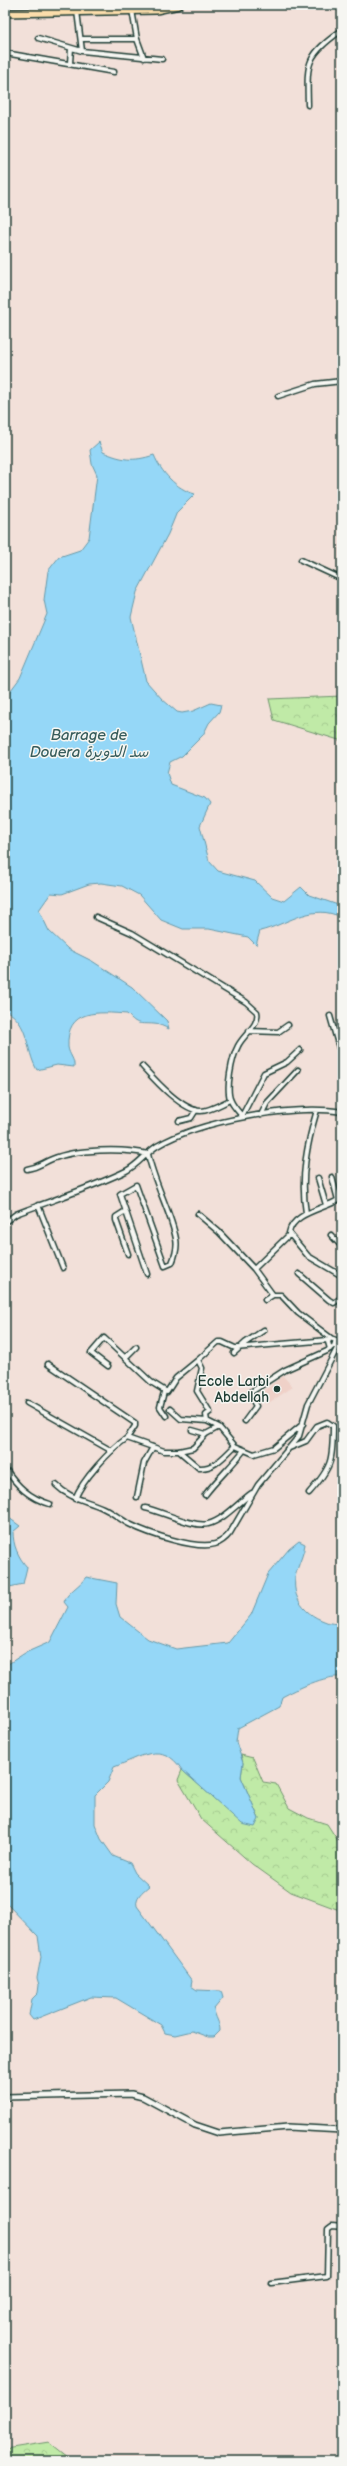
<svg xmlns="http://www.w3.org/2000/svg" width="347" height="2466" font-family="'Balsamiq Sans','Playpen Sans Arabic',sans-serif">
<defs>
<pattern id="forest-crowns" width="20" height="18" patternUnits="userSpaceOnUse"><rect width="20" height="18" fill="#c0eaa7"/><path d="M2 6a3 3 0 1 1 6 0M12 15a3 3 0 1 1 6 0" fill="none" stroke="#a5ca90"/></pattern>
</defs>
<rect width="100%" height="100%" fill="#f2e0d9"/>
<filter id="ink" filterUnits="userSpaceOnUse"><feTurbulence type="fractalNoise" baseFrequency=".025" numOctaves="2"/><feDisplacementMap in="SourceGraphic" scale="8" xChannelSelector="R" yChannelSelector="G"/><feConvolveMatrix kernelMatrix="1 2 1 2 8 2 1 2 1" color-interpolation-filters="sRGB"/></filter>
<g filter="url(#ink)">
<path fill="#efd1c8" d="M283 1376 293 1387 267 1404 259 1395Z"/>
<path fill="url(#forest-crowns)" stroke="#70946e" d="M342 696V741L274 720 269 699Z
M241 1755 253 1758 263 1782 276 1784 289 1808 308 1818 327 1824 342 1847V1911L291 1892 252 1864 201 1819 178 1780 182 1770 218 1802 259 1819 241 1777 243 1763Z
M49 2442 73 2461H5V2449Z"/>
<path fill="#95d7f7" stroke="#6699a9" d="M99 442 103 452C122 460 133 462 154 455 161 472 176 489 195 494L177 512 168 534 137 592 131 617 146 681 162 699 177 712 182 713 193 711 211 703 221 705 219 712 209 723 203 735 182 756 170 762 167 773 171 785 205 798 210 804 200 826 209 861 218 871 255 881 272 897 284 901 301 887 309 895 338 905 336 915C309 905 286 925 260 931L256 945 248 937 209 929H183L161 920 139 895 122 886 101 883 89 884 62 894 51 893 39 910 49 931 68 949 92 961 132 987 167 1021 169 1029C165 1027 159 1024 154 1024 139 1023 138 1026 127 1014 98 1012 66 1008 68 1047 69 1055 75 1059 74 1067L57 1065 37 1070C25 1049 30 1023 5 1010V698L20 678 47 614 44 600 48 571 59 557 80 550 89 538 97 475 92 464 90 450Z
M5 1515 20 1526 13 1532C13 1545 18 1557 27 1567L23 1584 5 1588Z
M299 1541 305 1544C304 1553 300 1561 297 1570 289 1594 302 1613 324 1621 329 1624 336 1623 342 1625V1677C325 1675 297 1689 282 1697L279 1706 238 1728 236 1742 243 1763 241 1777 259 1819 255 1827 242 1824 182 1770C162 1739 140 1758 114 1767L108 1782 95 1795V1824L101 1839 113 1856 130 1863 135 1873 149 1886C142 1892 135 1897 137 1906L192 1981 191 1986 197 1990 221 1991 223 1998 214 2009C215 2018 220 2022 220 2031L214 2037H208L192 2031 175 2035 165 2033 161 2025 116 1998 91 1997 33 2020 29 2015 32 1999 38 1993 39 1985 37 1978 41 1957 38 1936 5 1902V1666L25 1653 50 1642 68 1607 64 1602C68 1591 79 1587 86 1577L117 1583 116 1604 120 1617 148 1639 176 1649 228 1643 251 1615 268 1574 289 1549Z"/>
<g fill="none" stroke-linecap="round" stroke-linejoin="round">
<g stroke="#1f3d34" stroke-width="7">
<path id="minor" d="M132 10 137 39 144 58
M77 11 82 51
M38 38 82 51 162 59
M81 39H137
M5 53 114 72
M70 63 71 48
M308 105C307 62 305 57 342 30
M278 396 315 384 342 381
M301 560 342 579
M96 917 132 933 246 1002 257 1012C260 1025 243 1035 238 1046 232 1057 225 1090 231 1101 233 1106 238 1111 242 1116L264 1073 287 1062 300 1050
M330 1016 342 1058
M249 1031 278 1032 288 1025
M142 1066C154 1079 181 1110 201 1111 210 1111 221 1104 230 1100
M261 1115 267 1103 298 1070
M179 1121 191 1118 196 1110
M27 1169C39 1167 42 1163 52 1159 76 1149 123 1148 148 1154 154 1183 171 1212 176 1239 178 1248 175 1256 172 1263L165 1266 136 1185 120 1194 147 1274
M332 1177 338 1200C324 1209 292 1213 289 1233L308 1256 342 1276
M318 1178 326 1205
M38 1205 63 1268
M124 1212 116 1217V1220L128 1254
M306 1213C300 1178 307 1144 317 1110
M198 1214 219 1232 254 1269 273 1295
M5 1222 16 1214C52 1200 91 1188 126 1171 138 1165 146 1153 157 1146 199 1121 294 1104 342 1112
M331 1235 342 1247
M254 1269 289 1235
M299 1274 329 1300 334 1303 342 1297
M265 1300 273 1295H281L298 1313 331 1338
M330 1349 328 1342 330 1338 336 1340 334 1346
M234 1353 245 1343 264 1330
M125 1358 136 1347
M198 1360 218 1342H222L235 1348 328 1340
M48 1364 135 1423V1426L127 1438
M108 1366 91 1353 104 1338 151 1382 167 1392 176 1378 198 1360 202 1368 197 1391 210 1412 206 1415 207 1421 219 1427 235 1446 254 1454 274 1448 303 1424
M164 1392 160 1407 166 1416
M27 1403 112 1451
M170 1409 181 1419 207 1421
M245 1421 256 1406 250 1396 251 1392 285 1370 327 1351 332 1347
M192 1430 206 1434
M287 1449 306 1441 317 1426 327 1422 333 1426C333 1460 332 1467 309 1493
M179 1451 199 1468C215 1469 225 1455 235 1446
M5 1468C17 1486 29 1498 50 1504
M56 1485C70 1499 86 1500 103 1508 112 1512 120 1519 129 1524 147 1533 196 1550 215 1544 222 1542 226 1538 230 1533L258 1485 299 1436 308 1404 342 1339
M205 1495C217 1479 232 1466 244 1450
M137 1497 144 1463 153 1447
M75 1499C82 1480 110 1450 127 1438L164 1451H179L193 1448 206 1434 219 1427
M145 1508C161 1511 194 1528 208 1524 224 1520 239 1502 252 1493
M271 2283 327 2276 328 2229 332 2226 342 2227"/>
</g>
<g stroke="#1f3d34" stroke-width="8">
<path id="tertiary" d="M5 2097 131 2094 143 2097 195 2125 219 2133 288 2127 342 2130"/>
</g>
<g stroke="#1f3d34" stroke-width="10">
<path id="primary" d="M5 13 156 10 179 5"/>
</g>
<use href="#minor" stroke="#f6f6f2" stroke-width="4"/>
<use href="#tertiary" stroke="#f6f6f2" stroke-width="5"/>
<use href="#primary" stroke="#fbddab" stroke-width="7"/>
</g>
</g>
<circle fill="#1f3d34" stroke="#f6f6f2" stroke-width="1.5" cx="277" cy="1389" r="4"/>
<g text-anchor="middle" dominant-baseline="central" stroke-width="3" stroke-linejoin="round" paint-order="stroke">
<g font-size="14" fill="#1f3d34" stroke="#f6f6f2" text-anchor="end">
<text x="269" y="1381">Ecole Larbi<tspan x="269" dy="16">Abdellah</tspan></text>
</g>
<g font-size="15" font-style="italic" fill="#375c5b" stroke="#f6f6f2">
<text x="89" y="735">Barrage de<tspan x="89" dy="17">Douera سد الدويرة</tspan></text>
</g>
</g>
<rect width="347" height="2466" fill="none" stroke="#f6f6f2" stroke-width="20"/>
<rect x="10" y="10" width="327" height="2446" fill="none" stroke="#1f3d34" stroke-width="1.5" filter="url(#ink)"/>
</svg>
